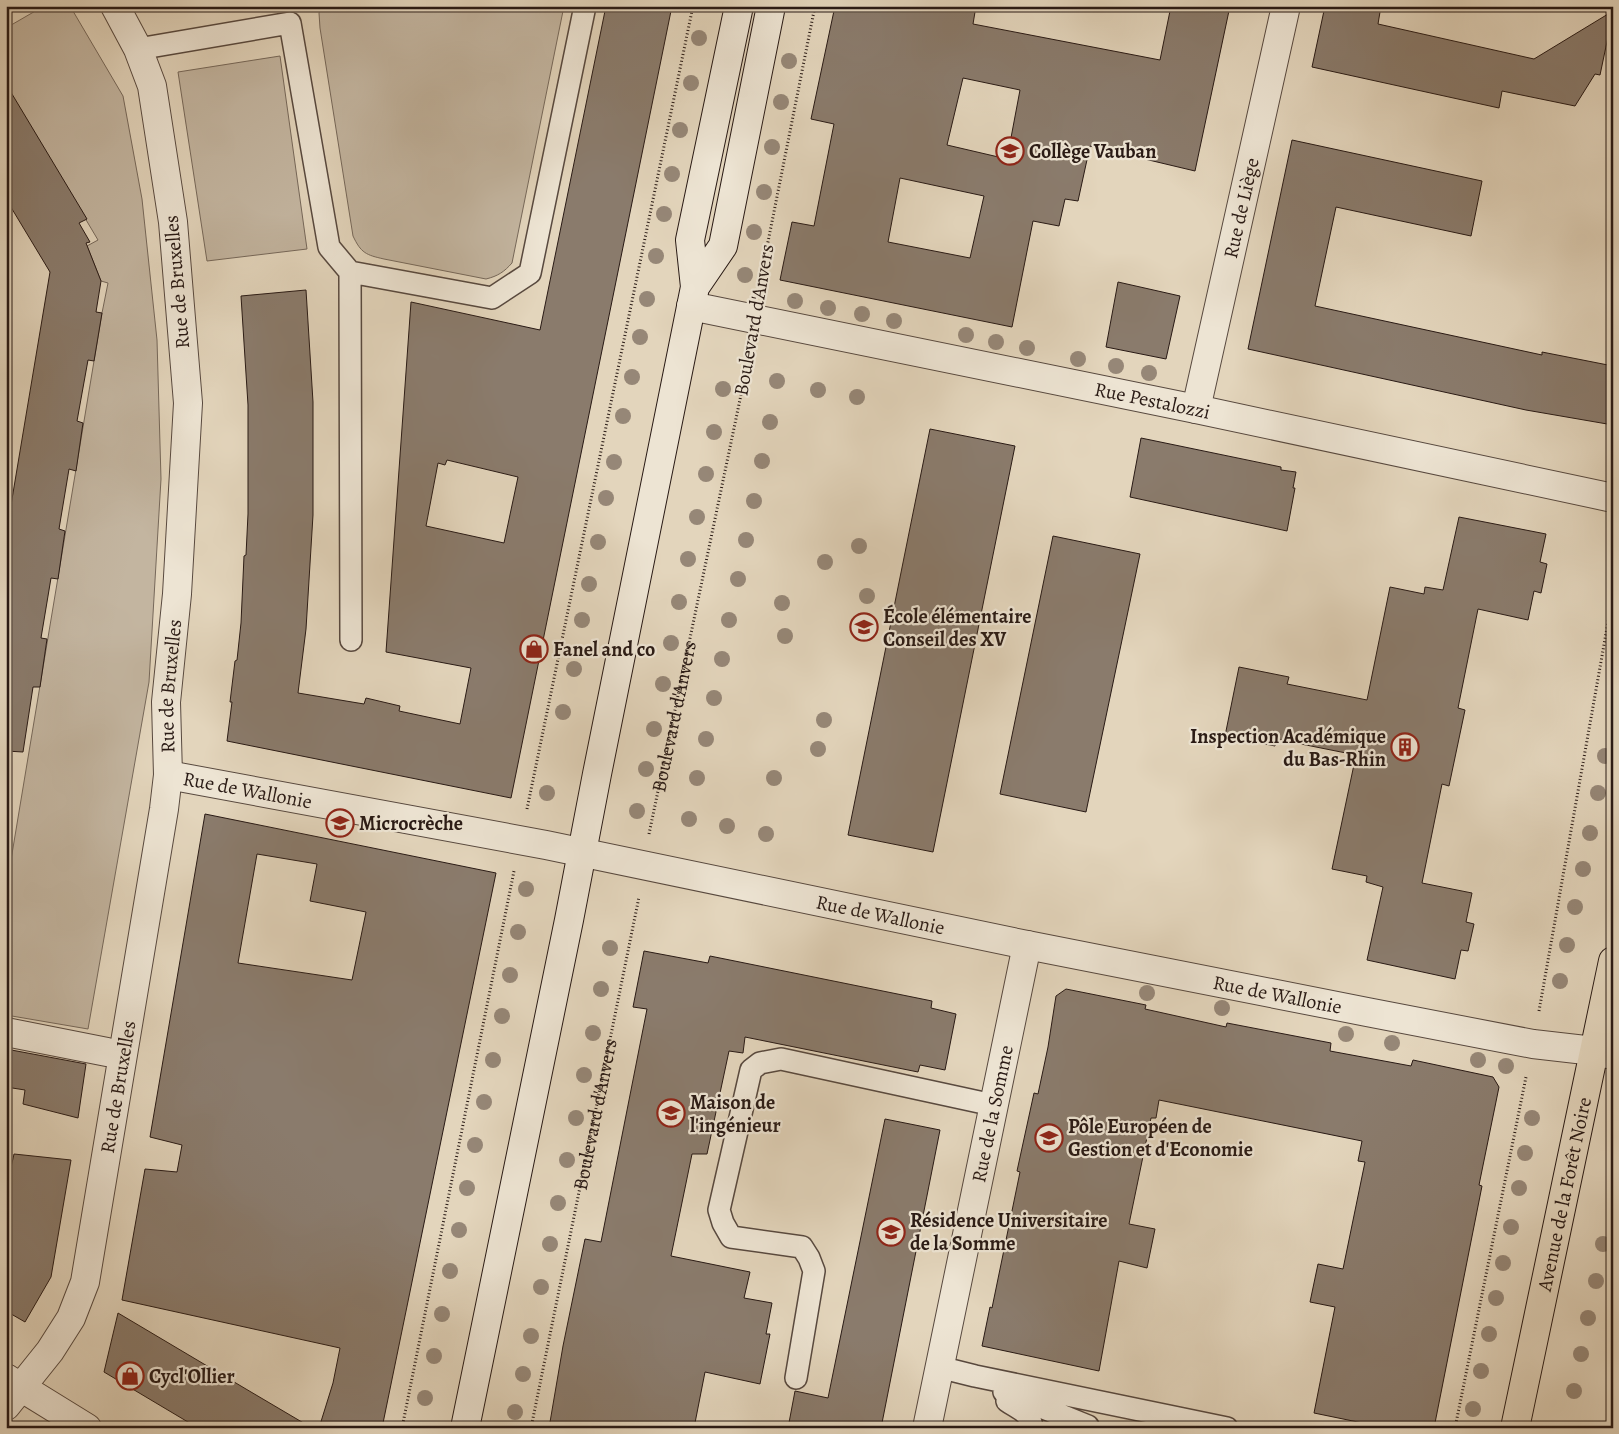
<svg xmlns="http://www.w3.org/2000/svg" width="1619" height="1434" font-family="Alegreya,serif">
<rect width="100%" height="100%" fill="#e3d5bc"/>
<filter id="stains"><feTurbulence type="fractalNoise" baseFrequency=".004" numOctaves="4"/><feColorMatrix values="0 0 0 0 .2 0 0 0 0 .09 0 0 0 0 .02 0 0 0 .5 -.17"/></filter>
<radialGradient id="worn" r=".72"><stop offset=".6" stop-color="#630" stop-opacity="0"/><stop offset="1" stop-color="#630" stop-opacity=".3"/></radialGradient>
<path fill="#c3b5a0" stroke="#76685a" d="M44 6H70L123 96 142 199 157 340 161 479 149 682 88 1029 6 1015V890L102 313 108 283 101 281 87 246 98 240 6 85V28Z
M321 6H564L512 263C504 272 498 276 486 279L384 259C366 255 361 253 353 236L320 28 319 13Z
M280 56 307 249 207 261 178 72Z"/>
<path fill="#8a7b6c" stroke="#291a15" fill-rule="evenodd" d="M606 6H672L511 798 227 741 232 702H230L235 661 237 660 241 623 244 556 246 555 248 514V405L241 296 306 290 313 402V515L306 629 298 693 364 704 366 698 400 706 399 711 460 724 471 668 386 652 411 302 540 330ZM447 460 518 477 504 543 426 526 438 463 445 465Z
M835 6H976L973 24 1160 60 1171 6H1230L1195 171 1090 146 1078 201 1065 199 1059 226 1033 221 1012 327 780 280 792 222 814 226 834 124 811 119ZM963 78 1020 90 1007 159 947 145ZM900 178 984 196 970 258 888 242Z
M1325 6H1381L1378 24 1534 59 1613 11V13L1600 75 1595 74 1575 106 1502 91 1499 108 1312 67Z
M6 84 87 219 79 223 90 242 86 243 101 281 96 312 102 313 94 361 88 360 77 421 83 423 76 471 69 469 59 529 65 531 58 579 51 578 41 638 47 639 40 687H33L23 752 6 751V535L50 272 6 199Z
M1292 140 1482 181 1471 236 1336 207 1315 306 1542 355V352L1613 366V425L1526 410 1248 349Z
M1118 282 1180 296 1166 359 1106 347Z
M930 429 1015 446 933 852 848 835Z
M1141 438 1281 467V470L1296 472 1293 488H1295L1287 531 1130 497Z
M1459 517 1546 534 1540 562 1547 564 1541 593 1534 591 1528 620 1478 609 1458 708 1465 710 1449 786 1442 784 1422 883 1472 893 1466 922 1474 924 1468 951 1461 950 1455 979 1367 960 1383 887 1366 882 1367 876 1332 869 1356 755 1276 739 1275 746 1225 736 1239 667 1289 677 1287 684 1367 700 1390 587 1424 594 1425 587 1443 590Z
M1053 536 1140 554 1086 812 1000 794Z
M205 814 496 873 382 1428H319L333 1383 340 1348 122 1300 145 1169 177 1172 182 1145 150 1137ZM257 854 317 864 310 901 366 912 352 980 238 963Z
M644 951 708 963 710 956 932 1001 931 1008 956 1014 945 1070 920 1065 918 1072 745 1037 743 1053 729 1051 707 1154H692L671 1256 750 1272 744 1298 772 1303 766 1334H770L760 1384 705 1372 694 1428H549L563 1346 585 1239 601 1242 647 1009 633 1007Z
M1066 989 1146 1005 1145 1009 1226 1027 1227 1023 1331 1043 1330 1051 1411 1066 1413 1060 1493 1077 1499 1087 1479 1185 1482 1186 1434 1428H1387L1314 1413 1335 1307 1310 1302 1318 1264 1343 1269 1365 1162 1358 1161 1362 1141 1159 1100 1156 1118H1151L1129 1224 1155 1229 1147 1268 1119 1261 1099 1371 982 1346 990 1307 992 1308 1020 1172 1017 1171 1034 1093 1038 1094 1048 1047 1056 996Z
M6 1049 86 1064 78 1118 23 1104 25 1090 6 1087Z
M885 1119 940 1130 881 1428H788L795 1391 828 1398Z
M14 1154 71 1160 51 1277 25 1322 6 1311V1190Z
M118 1313 251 1392 312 1428H198L104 1372Z"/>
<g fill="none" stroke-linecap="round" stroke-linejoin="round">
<g stroke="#58493f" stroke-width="24">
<path id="service" d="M138 49 290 23 329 247 350 272 351 640
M350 272 492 298 530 273 585 6
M939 1367 975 1376 1227 1428
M796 1378 814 1271 809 1258 802 1247 731 1237 723 1223 719 1210 751 1070 760 1063 781 1059 993 1105
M1004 1392 1088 1426
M1007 1401C1018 1409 1031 1412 1032 1428"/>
</g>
<g stroke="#58493f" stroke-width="30">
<path id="pedestrian" d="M6 1032 107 1052"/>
</g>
<g stroke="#58493f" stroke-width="30">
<g id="minor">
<path id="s3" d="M691 306 1196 409 1613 498"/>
<path id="s4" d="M1196 409 1286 6"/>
<path id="s5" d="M168 775 546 845 1027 945 1367 1012 1533 1044 1594 1051 1613 1055"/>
<path d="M6 1378 87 1428"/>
<path id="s6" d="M6 1406 50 1351 71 1318 85 1282 164 809 168 775 166 702 177 594 188 403 173 222 152 86 138 49 115 6"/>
<path id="s7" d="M927 1428 1027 945"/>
</g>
</g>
<g stroke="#291a15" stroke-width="30">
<path id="secondary" d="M695 287 723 246 771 6
M465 1428 569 920 597 774 695 287 690 240 739 6"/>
</g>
<g stroke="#291a15" stroke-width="30">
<g id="primary">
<path id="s8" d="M1515 1428 1613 961"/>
</g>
</g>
<g stroke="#291a15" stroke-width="3" stroke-dasharray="1 2.5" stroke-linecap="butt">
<path d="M759 287 815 6"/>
<path d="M527 809 693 6"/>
<path id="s1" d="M649 834 742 390 748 350"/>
<path d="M1539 1011 1613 594"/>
<path d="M402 1428 514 871"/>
<path id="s2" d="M531 1428 639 897"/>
<path d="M1455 1428 1526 1077"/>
</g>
<use href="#service" stroke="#ede4d3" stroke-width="21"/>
<use href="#pedestrian" stroke="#ede4d3" stroke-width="28"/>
<use href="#minor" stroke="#ede4d3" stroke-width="28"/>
<use href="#secondary" stroke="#ede4d3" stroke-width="28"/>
<use href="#primary" stroke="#e3d5bc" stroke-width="28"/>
</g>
<g fill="#968777">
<circle cx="699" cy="38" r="8"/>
<circle cx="789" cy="61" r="8"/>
<circle cx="691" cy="83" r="8"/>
<circle cx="781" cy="102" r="8"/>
<circle cx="680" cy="130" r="8"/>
<circle cx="772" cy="147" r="8"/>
<circle cx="672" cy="174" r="8"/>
<circle cx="764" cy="192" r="8"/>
<circle cx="664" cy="214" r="8"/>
<circle cx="754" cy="232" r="8"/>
<circle cx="656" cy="256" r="8"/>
<circle cx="745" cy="275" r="8"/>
<circle cx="647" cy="299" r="8"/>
<circle cx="795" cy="301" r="8"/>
<circle cx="828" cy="308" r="8"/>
<circle cx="862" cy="314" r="8"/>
<circle cx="894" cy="321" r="8"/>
<circle cx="966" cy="335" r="8"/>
<circle cx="640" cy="337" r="8"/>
<circle cx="996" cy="342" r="8"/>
<circle cx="1027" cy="348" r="8"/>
<circle cx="1078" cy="359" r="8"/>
<circle cx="1116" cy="366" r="8"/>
<circle cx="1149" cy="373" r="8"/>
<circle cx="632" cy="377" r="8"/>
<circle cx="777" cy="381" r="8"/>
<circle cx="723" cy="389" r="8"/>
<circle cx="818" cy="390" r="8"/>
<circle cx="857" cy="397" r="8"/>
<circle cx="623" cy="416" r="8"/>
<circle cx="770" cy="422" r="8"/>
<circle cx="714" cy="432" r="8"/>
<circle cx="762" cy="461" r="8"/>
<circle cx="614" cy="462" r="8"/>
<circle cx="706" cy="474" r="8"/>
<circle cx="606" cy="498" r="8"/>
<circle cx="754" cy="501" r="8"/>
<circle cx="697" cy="517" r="8"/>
<circle cx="746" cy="540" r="8"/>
<circle cx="598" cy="542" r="8"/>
<circle cx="859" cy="546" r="8"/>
<circle cx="688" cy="559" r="8"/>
<circle cx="825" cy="562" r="8"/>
<circle cx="738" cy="579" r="8"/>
<circle cx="589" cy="584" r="8"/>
<circle cx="867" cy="596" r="8"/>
<circle cx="679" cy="602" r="8"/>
<circle cx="782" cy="603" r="8"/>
<circle cx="582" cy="620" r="8"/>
<circle cx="729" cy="620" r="8"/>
<circle cx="785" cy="636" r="8"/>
<circle cx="671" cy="643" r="8"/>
<circle cx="722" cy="659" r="8"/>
<circle cx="574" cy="669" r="8"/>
<circle cx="663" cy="684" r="8"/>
<circle cx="714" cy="698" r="8"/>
<circle cx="563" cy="712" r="8"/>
<circle cx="824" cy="720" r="8"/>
<circle cx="654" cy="729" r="8"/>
<circle cx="706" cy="739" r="8"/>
<circle cx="818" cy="749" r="8"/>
<circle cx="1605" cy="756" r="8"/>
<circle cx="646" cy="769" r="8"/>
<circle cx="697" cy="778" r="8"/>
<circle cx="774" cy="778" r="8"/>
<circle cx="547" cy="793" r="8"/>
<circle cx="1598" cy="793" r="8"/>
<circle cx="637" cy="811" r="8"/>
<circle cx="689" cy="819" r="8"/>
<circle cx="727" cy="826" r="8"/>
<circle cx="1590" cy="833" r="8"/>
<circle cx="766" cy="834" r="8"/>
<circle cx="1583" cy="869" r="8"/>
<circle cx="526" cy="889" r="8"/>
<circle cx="1575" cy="907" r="8"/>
<circle cx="518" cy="932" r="8"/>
<circle cx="1567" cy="945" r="8"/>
<circle cx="610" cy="948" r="8"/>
<circle cx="510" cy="975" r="8"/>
<circle cx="1560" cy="981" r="8"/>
<circle cx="601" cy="989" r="8"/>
<circle cx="1147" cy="993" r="8"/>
<circle cx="1222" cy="1008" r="8"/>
<circle cx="502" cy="1016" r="8"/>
<circle cx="593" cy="1033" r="8"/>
<circle cx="1346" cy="1034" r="8"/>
<circle cx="1392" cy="1043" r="8"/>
<circle cx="493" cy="1060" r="8"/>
<circle cx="1478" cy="1060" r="8"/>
<circle cx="1506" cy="1066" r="8"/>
<circle cx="584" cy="1075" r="8"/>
<circle cx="484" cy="1102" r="8"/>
<circle cx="576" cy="1118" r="8"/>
<circle cx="1532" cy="1118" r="8"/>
<circle cx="475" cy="1145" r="8"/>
<circle cx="1525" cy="1153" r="8"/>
<circle cx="567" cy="1160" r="8"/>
<circle cx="467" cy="1188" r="8"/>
<circle cx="1519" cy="1188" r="8"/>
<circle cx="558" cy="1203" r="8"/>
<circle cx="1511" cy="1227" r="8"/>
<circle cx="459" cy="1230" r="8"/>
<circle cx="550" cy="1244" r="8"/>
<circle cx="1603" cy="1244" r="8"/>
<circle cx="1503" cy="1263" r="8"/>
<circle cx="450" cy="1271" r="8"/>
<circle cx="1596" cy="1281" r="8"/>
<circle cx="541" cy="1287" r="8"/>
<circle cx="1496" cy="1298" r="8"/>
<circle cx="442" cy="1314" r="8"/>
<circle cx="1588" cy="1318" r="8"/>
<circle cx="1489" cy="1334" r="8"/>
<circle cx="531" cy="1336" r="8"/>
<circle cx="1581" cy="1354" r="8"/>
<circle cx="434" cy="1356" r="8"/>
<circle cx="1481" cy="1371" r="8"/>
<circle cx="523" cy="1374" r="8"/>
<circle cx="1574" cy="1391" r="8"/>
<circle cx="425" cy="1398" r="8"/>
<circle cx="1473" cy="1409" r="8"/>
<circle cx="515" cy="1412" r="8"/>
</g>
<defs>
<g id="school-ring" transform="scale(1.4375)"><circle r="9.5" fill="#ede4d3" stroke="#8f2418" stroke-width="1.5"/><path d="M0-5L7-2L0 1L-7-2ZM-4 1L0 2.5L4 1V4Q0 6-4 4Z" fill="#8f2418"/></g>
<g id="shop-ring" transform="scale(1.4375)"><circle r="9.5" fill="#ede4d3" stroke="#8f2418" stroke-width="1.5"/><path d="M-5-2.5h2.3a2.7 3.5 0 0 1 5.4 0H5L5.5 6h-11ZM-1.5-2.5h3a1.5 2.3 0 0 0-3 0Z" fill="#8f2418"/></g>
<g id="building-ring" transform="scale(1.4375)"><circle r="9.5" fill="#ede4d3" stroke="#8f2418" stroke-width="1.5"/><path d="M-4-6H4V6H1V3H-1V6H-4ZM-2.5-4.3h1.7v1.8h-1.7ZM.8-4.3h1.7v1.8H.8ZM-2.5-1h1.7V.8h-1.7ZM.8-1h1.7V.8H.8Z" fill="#8f2418"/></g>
<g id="university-ring" transform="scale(1.4375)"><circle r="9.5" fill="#ede4d3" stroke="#8f2418" stroke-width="1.5"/><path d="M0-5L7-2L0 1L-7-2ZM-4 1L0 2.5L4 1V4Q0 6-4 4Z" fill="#8f2418"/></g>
</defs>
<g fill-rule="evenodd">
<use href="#school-ring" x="1010" y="151"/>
<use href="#school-ring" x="864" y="627"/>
<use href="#shop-ring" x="534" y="649"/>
<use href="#building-ring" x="1405" y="747"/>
<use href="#school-ring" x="340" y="823"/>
<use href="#university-ring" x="671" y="1113"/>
<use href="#university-ring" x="1049" y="1138"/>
<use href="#university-ring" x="891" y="1232"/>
<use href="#shop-ring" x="130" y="1376"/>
</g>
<g text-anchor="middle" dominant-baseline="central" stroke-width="4.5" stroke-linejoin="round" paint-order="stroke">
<g font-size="20" font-weight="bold" fill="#291a15" stroke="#ede4d3" text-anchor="start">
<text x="1029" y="151">Collège Vauban</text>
<text x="883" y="616">École élémentaire<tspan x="883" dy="23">Conseil des XV</tspan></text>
<text x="553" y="649">Fanel and co</text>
<text x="1386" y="736" text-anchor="end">Inspection Académique<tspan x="1386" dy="23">du Bas-Rhin</tspan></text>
<text x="359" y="823">Microcrèche</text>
<text x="690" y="1102">Maison de<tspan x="690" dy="23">l'ingénieur</tspan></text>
<text x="1068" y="1126">Pôle Européen de<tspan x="1068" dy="23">Gestion et d'Economie</tspan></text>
<text x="910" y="1220">Résidence Universitaire<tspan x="910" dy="23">de la Somme</tspan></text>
<text x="149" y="1376">Cycl'Ollier</text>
</g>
<g font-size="20" fill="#291a15" stroke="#ede4d3">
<text stroke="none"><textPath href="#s4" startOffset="206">Rue de Liège</textPath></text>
<text transform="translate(177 282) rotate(-95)">Rue de Bruxelles</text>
<text transform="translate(754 320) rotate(-80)">Boulevard d'Anvers</text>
<text stroke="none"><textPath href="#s3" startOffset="471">Rue Pestalozzi</textPath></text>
<text stroke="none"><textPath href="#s6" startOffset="751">Rue de Bruxelles</textPath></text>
<text stroke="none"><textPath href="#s1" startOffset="120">Boulevard d'Anvers</textPath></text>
<text stroke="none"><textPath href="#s5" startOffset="81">Rue de Wallonie</textPath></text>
<text stroke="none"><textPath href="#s5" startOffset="726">Rue de Wallonie</textPath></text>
<text stroke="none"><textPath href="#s5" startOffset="1131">Rue de Wallonie</textPath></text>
<text stroke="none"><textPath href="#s6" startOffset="346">Rue de Bruxelles</textPath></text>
<text stroke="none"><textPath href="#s7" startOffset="321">Rue de la Somme</textPath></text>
<text stroke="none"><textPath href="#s2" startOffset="320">Boulevard d'Anvers</textPath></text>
<text stroke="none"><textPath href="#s8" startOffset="239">Avenue de la Forêt Noire</textPath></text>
</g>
</g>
<rect width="1619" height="1434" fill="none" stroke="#e3d5bc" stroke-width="25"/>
<rect x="8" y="8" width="1604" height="1419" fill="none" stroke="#291a15" stroke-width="2.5"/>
<rect x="12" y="12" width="1594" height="1409" fill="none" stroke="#291a15"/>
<rect width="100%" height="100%" filter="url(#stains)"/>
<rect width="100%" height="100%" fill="url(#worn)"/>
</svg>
